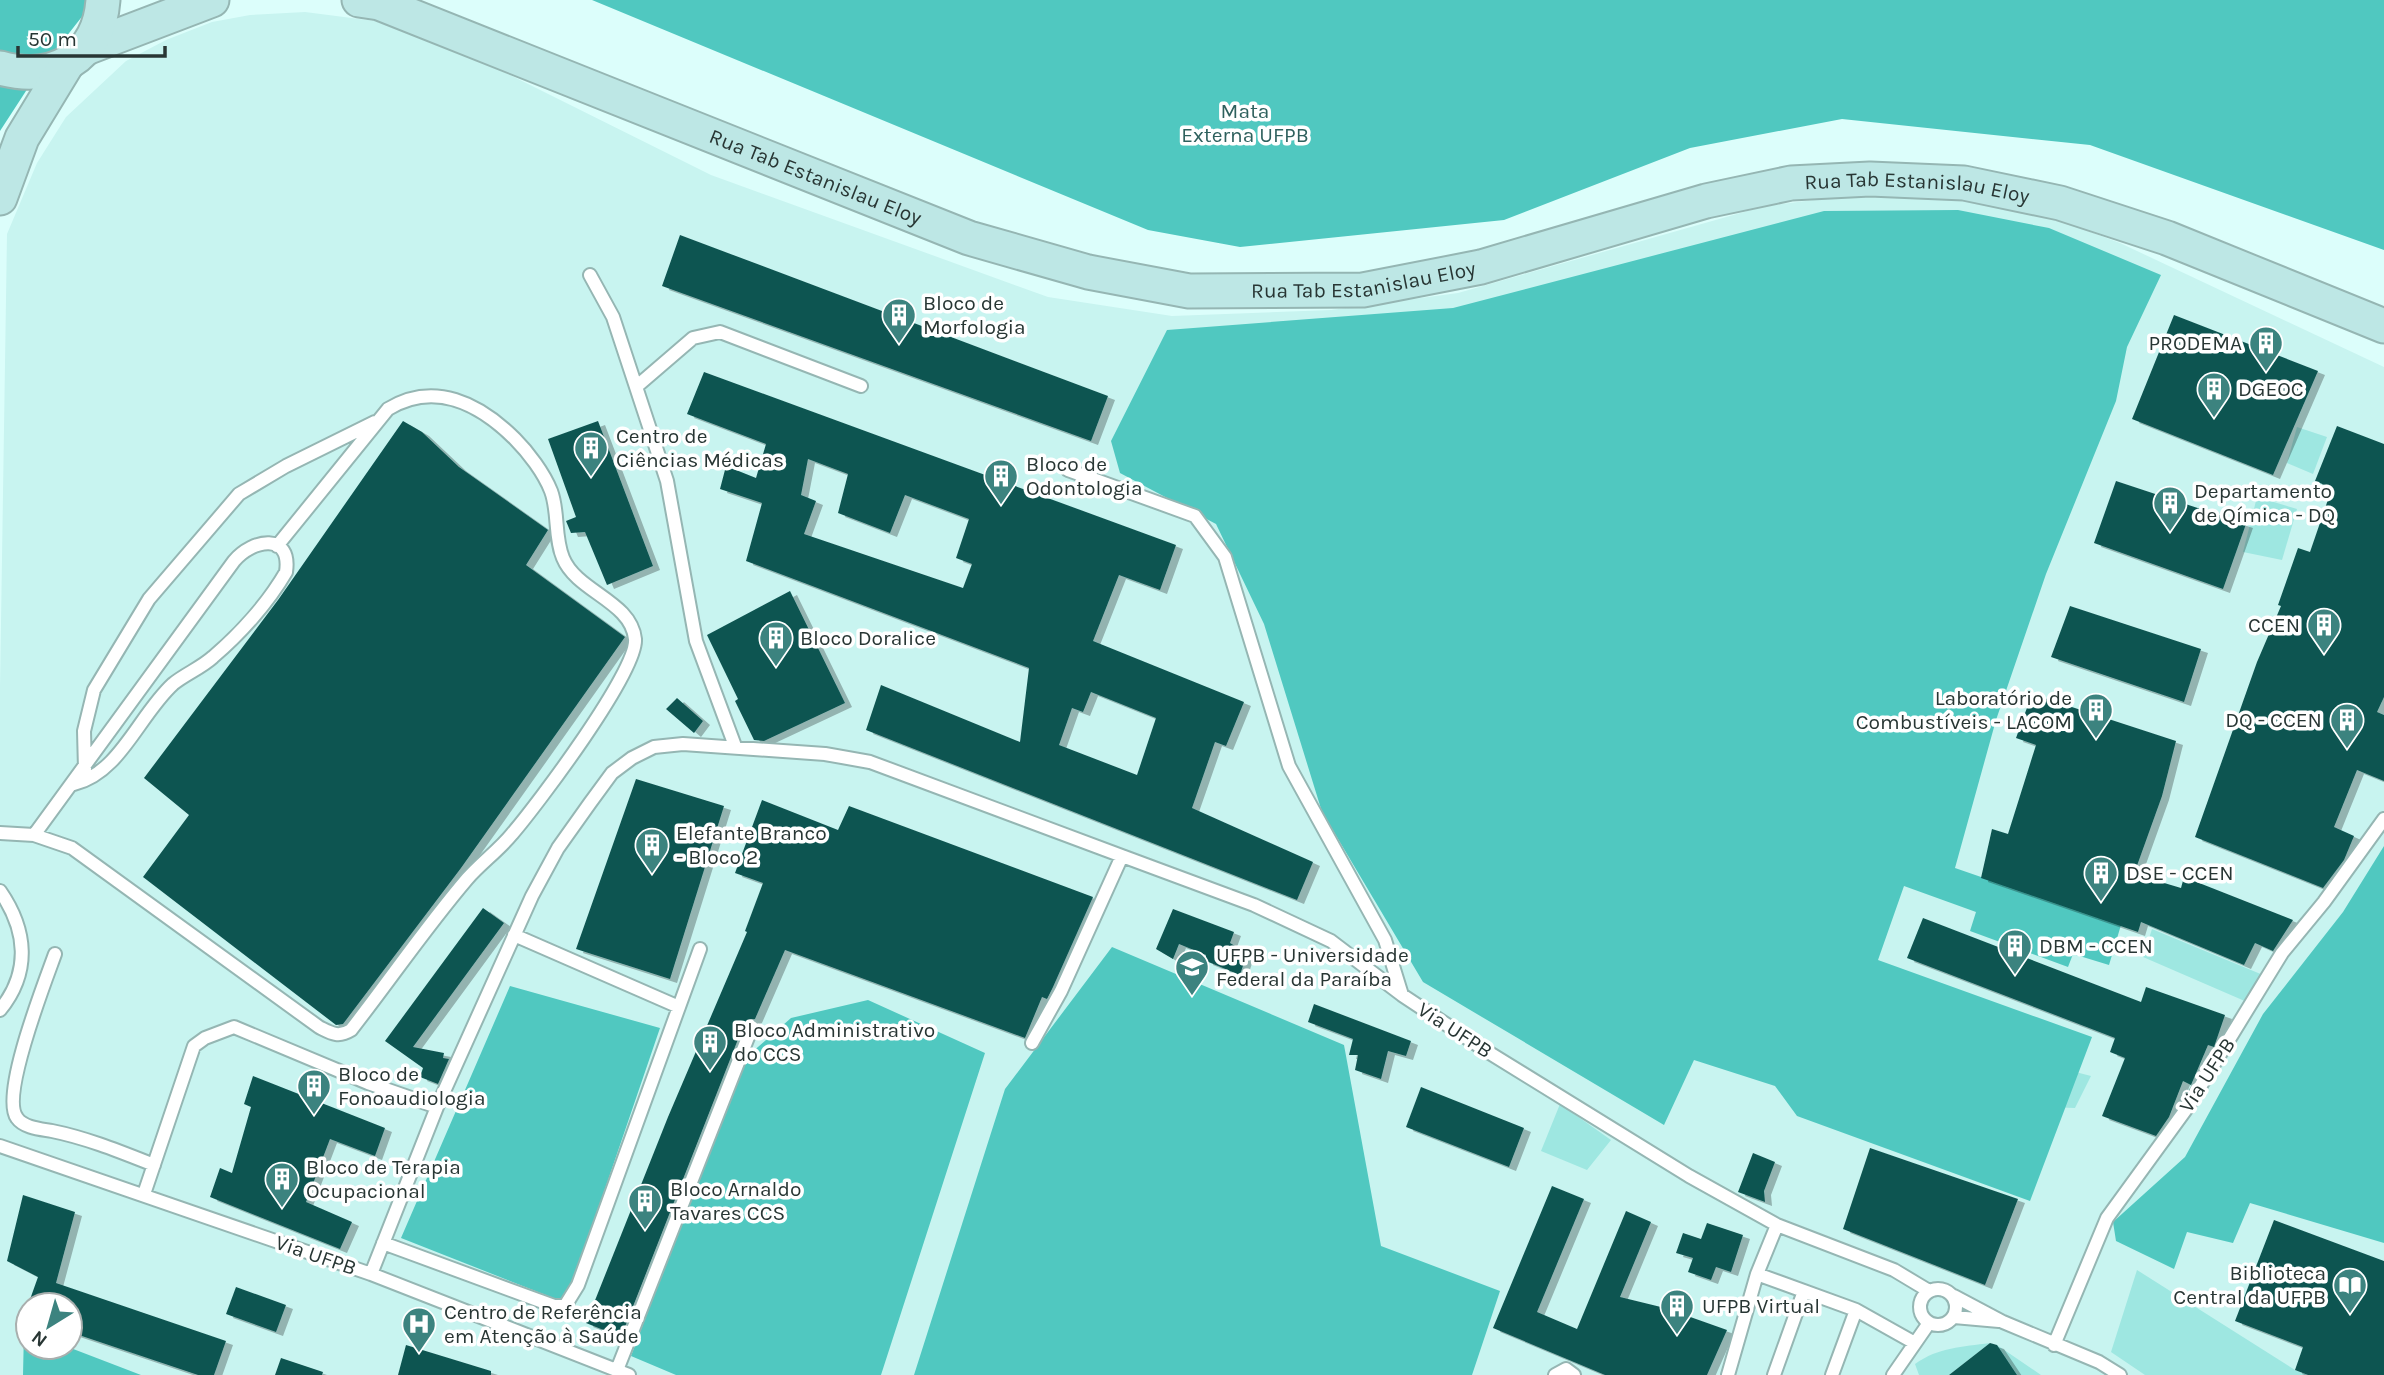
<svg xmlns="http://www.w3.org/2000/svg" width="2384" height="1375" font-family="Karla,sans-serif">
<defs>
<filter id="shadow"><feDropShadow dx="7" dy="4" stdDeviation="0" flood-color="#0004"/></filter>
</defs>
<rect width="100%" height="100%" fill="#dcfefb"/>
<path fill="#c8f4f0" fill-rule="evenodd" d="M305 12 375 21 490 65 711 175 1048 297 1172 316 1331 310 1458 293 1765 206 1877 192 1988 201 2056 219 2120 243 2384 367V1375H0V688L7 234 37 163 66 117 126 61 166 40 212 22 250 15ZM28 1305H70V1347H28Z"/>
<path fill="#9ee7e1" d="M2297 427 2327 437 2313 474 2287 463Z
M2257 497 2297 509 2282 560 2243 552Z
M2152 929 2263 975 2247 1002 2143 957Z
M2037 1062 2091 1076 2075 1108 2047 1107Z
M1560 1104 1611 1140 1587 1170 1541 1151Z
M2137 1270 2295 1370 2308 1375H2145L2111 1352Z
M1990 1343 1949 1375H1919L1915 1364C1939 1347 1962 1347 1990 1343Z
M1997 1345 2041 1375H2013Z"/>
<path fill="#50c8c0" d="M0 0H95L37 74 0 131Z
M592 0H2384V250L2090 145 1842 119 1690 148 1504 220 1240 247 1148 230Z
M1958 210 2049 228 2161 275 2127 347 2116 401 2046 574 1996 720 1955 868 2121 925 2109 965 2073 954 2068 967 1970 931 1976 912 1904 886 1878 960 2092 1037 2030 1201 1797 1116 1775 1086 1694 1060 1664 1125 1423 982 1322 812 1264 624 1216 524 1120 473 1111 441 1167 330 1453 308 1824 211Z
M2384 846V1243L2250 1203 2233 1243 2187 1232 2174 1269 2116 1241 2113 1222 2185 1157 2263 1014 2343 912Z
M1112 947 1344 1045 1381 1246 1500 1291 1472 1375H914L1005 1089Z
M510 986 660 1028 566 1303 401 1238Z
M868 1000 985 1053 881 1375H676L631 1356 743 1060 791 1018Z
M24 1330 28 1332V1347H68L141 1375H23Z"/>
<path fill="#115451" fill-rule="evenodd" filter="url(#shadow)" d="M680 235 1108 396 1091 441 662 286Z
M2174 315 2318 371 2273 475 2132 419Z
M704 372 1176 545 1160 590 1119 575 1093 641 1244 702 1226 746 1215 742 1192 808 1313 862 1297 900 866 730 881 685 1020 742 1029 668 746 561 762 503 720 489 726 466 756 478 766 444 687 414ZM808 459 848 474 838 513 890 533 905 495 969 519 956 558 972 564 963 588 804 534 816 501 801 495ZM1091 692 1156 718 1137 775 1059 745 1072 708 1083 712Z
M403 421 422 432 459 467 548 530 526 565 625 637 461 868 343 1024 336 1025 143 877 189 815 144 778 278 600Z
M598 421 653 566 607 585 585 532 571 533 566 521 576 517 548 439Z
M2337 426 2384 444V697L2377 712 2384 715V781L2357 770 2334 827 2354 836 2344 860 2323 888 2195 837 2257 662 2281 606 2278 605 2298 548 2310 552 2332 488 2315 481Z
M2116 481 2246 524 2223 589 2094 543Z
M790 591 845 703 764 741 754 740 735 701 738 699 707 635Z
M2070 606 2201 649 2184 702 2051 657Z
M2032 694 2176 741 2162 796 2134 874 2181 888 2184 877 2293 920 2273 951 2255 943 2244 965 2141 922 2138 932 1981 878 1992 829 2008 834 2036 745 2016 738Z
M677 698 703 721 694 733 666 709Z
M636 779 724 806 670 979 576 949Z
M762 800 838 830 849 806 1093 897 1053 987 1047 999 1042 997 1025 1038 785 950 755 1019 744 1024 621 1337 586 1323 668 1117 747 932 745 931 763 883 735 873Z
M483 908 504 923 413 1047 444 1053 443 1058 449 1059 438 1084 420 1077 423 1068 385 1041Z
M1173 909 1234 932 1230 943 1247 953 1240 975 1206 961V955L1179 944 1173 959 1156 949Z
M1923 918 2141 1002 2146 987 2225 1015 2214 1047 2208 1045 2191 1085 2183 1081 2169 1117 2156 1136 2102 1116 2125 1058 2110 1052 2115 1038 1907 958Z
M1314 1004 1411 1041 1406 1056 1388 1051 1381 1079 1355 1070 1358 1055H1349L1353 1039 1308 1022Z
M253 1076 385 1128 375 1156 330 1139 306 1202 352 1222 340 1249 210 1197 220 1168 232 1173 251 1107 244 1104Z
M1421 1087 1524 1128 1509 1167 1406 1127Z
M1870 1148 2018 1199 1985 1285 1843 1229Z
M1753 1153 1775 1162 1764 1191 1765 1202 1738 1192Z
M1552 1186 1584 1199 1537 1312 1577 1329 1626 1211 1651 1222 1620 1297 1665 1308 1727 1330 1707 1375H1605L1493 1328Z
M23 1195 75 1212 56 1283 226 1341 214 1375H198L70 1332V1305H28L38 1277 7 1261Z
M2274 1220 2384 1261V1375H2308L2295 1370 2303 1347 2235 1321Z
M1707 1223 1743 1235 1731 1272 1716 1267 1711 1280 1688 1272 1693 1258 1676 1253 1683 1233 1701 1239Z
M236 1287 286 1305 276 1332 226 1314Z
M1990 1343 1997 1345 2017 1375H1949Z
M406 1345 491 1371V1375H398Z
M281 1358 323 1372 322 1375H275Z"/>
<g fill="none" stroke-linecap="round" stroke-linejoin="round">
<g stroke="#95b6b3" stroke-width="16">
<path id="lane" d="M590 275 613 317 667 481 696 641 735 746
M636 387 693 338 720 332 861 386
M1068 470 1195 516 1225 557 1289 766 1385 940 1402 995
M85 769 84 731 94 690 149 599 239 494 286 466 375 422
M0 833 34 835 72 848 319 1027C331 1033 338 1038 351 1030 390 980 426 927 467 879 481 863 499 850 512 834 537 805 638 671 635 639 631 601 577 592 563 558 554 537 559 512 551 491 544 473 528 452 515 439 479 403 434 381 388 409L277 546
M34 835 234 561C252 539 292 532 286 572 268 603 240 634 213 657 201 668 185 674 173 684 139 715 120 773 74 784
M0 891C27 930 31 972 0 1010
M514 935 679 1007
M55 954C45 982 0 1096 17 1118 24 1128 41 1129 52 1131 87 1138 121 1152 154 1165
M1032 1043 1061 991 1122 856 1254 905 1331 941 1402 995 1488 1052 1689 1176 1777 1225 1894 1270 1929 1291
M0 1146 371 1274 629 1375
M144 1194 194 1046 205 1038 234 1027 368 1083 437 1107
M383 1243 554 1306H565L578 1285 700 949
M371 1274 437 1107 532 896 558 848 590 803 612 773 632 758 654 747 683 744 825 754 870 762 1122 856
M1757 1274 1856 1310 1913 1342
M1920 1307a18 18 0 1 1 36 0a18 18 0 1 1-36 0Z
M1954 1296 2003 1322 2099 1362 2120 1375
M1954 1317 1999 1321
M2054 1345 2107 1218 2187 1108 2282 953 2324 902 2384 819
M617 1370 752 1027
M1555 1375 1566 1369 1574 1375
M1728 1375 1757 1274 1777 1225
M1774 1375 1804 1291
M1832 1375 1856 1310
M1893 1375 1929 1323"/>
</g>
<g stroke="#95b6b3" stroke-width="37">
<g id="secondary">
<path id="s1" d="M359 0 379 3 969 238 1088 272 1189 291 1363 290 1481 267 1706 201 1791 183 1870 179 1964 183 2060 203 2167 238 2384 326"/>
<path d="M86 48 212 0"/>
<path d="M0 68C53 83 99 58 103 0"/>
<path d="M0 198 22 138 67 64"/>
</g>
</g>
<use href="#lane" stroke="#fff" stroke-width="12"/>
<use href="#secondary" stroke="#bde7e5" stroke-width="33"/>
</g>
<defs>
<g id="building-pin" transform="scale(1.75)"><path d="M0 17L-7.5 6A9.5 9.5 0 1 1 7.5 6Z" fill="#3c837f" stroke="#fff"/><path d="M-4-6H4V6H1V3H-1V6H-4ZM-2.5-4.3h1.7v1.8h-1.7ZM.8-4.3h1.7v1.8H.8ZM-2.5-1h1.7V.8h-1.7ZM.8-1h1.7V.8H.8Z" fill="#fff"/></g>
<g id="university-pin" transform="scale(1.75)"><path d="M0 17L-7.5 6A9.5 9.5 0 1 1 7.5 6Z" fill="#3c837f" stroke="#fff"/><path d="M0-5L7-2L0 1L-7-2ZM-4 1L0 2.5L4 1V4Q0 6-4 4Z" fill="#fff"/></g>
<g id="library-pin" transform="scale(1.75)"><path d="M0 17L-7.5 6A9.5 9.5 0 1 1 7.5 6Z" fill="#3c837f" stroke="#fff"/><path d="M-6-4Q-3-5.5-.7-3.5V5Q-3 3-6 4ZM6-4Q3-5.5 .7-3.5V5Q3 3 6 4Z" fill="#fff"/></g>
<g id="hospital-pin" transform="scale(1.75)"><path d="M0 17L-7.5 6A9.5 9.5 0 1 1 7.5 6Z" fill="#3c837f" stroke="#fff"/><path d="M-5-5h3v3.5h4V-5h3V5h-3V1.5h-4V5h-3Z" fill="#fff"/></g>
</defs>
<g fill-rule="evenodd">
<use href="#building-pin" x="899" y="315"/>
<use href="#building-pin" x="2266" y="343"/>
<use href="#building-pin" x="2214" y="389"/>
<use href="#building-pin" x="591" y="448"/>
<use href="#building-pin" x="1001" y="476"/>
<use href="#building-pin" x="2170" y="503"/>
<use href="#building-pin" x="2324" y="625"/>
<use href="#building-pin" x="776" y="638"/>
<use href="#building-pin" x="2096" y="710"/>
<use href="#building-pin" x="2347" y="720"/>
<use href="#building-pin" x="652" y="845"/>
<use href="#building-pin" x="2101" y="873"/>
<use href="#building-pin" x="2015" y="946"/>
<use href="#university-pin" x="1192" y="967"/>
<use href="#building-pin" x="710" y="1042"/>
<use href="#building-pin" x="314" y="1086"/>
<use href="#building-pin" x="282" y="1179"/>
<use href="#building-pin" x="645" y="1201"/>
<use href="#library-pin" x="2350" y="1285"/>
<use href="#building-pin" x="1677" y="1306"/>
<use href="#hospital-pin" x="419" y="1324"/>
</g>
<g text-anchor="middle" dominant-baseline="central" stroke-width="7" stroke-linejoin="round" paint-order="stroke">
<g font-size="21" fill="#2e605d" stroke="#fff">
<text x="1245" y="111">Mata<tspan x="1245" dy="24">Externa UFPB</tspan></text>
</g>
<g font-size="21" fill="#283634" stroke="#fff">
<text stroke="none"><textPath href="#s1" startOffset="490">Rua Tab Estanislau Eloy</textPath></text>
<text stroke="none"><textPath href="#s1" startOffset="1624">Rua Tab Estanislau Eloy</textPath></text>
<text stroke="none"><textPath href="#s1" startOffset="1057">Rua Tab Estanislau Eloy</textPath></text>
<text transform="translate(1455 1030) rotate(33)">Via UFPB</text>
<text transform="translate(2207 1075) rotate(-57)">Via UFPB</text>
<text transform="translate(316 1255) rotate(19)">Via UFPB</text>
</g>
<g font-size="21" fill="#283634" stroke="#fff" text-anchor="start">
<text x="923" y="303">Bloco de<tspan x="923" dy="24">Morfologia</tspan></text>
<text x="2242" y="343" text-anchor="end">PRODEMA</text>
<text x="2238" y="389">DGEOC</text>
<text x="616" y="436">Centro de<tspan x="616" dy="24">Ciências Médicas</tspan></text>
<text x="1026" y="464">Bloco de<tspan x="1026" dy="24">Odontologia</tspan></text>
<text x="2194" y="491">Departamento<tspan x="2194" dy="24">de Qímica - DQ</tspan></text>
<text x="2300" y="625" text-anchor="end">CCEN</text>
<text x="800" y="638">Bloco Doralice</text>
<text x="2072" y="698" text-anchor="end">Laboratório de<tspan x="2072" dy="24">Combustíveis - LACOM</tspan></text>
<text x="2322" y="720" text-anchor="end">DQ - CCEN</text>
<text x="676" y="833">Elefante Branco<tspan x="676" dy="24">- Bloco 2</tspan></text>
<text x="2126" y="873">DSE - CCEN</text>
<text x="2039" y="946">DBM - CCEN</text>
<text x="1216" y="955">UFPB - Universidade<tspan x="1216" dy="24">Federal da Paraíba</tspan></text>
<text x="734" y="1030">Bloco Administrativo<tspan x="734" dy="24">do CCS</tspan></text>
<text x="338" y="1074">Bloco de<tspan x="338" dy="24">Fonoaudiologia</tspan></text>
<text x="306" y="1167">Bloco de Terapia<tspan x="306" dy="24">Ocupacional</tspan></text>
<text x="670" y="1189">Bloco Arnaldo<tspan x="670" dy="24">Tavares CCS</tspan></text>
<text x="2326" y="1273" text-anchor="end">Biblioteca<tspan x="2326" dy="24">Central da UFPB</tspan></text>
<text x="1702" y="1306">UFPB Virtual</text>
<text x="444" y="1312">Centro de Referência<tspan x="444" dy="24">em Atenção à Saúde</tspan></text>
</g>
</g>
<g transform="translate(49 1326) rotate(217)"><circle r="33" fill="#ffffff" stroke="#a9afae" stroke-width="2"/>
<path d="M0-5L12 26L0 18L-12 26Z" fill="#3c837f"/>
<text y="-10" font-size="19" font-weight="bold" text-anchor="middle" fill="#283634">N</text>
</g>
<path d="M18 46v10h147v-10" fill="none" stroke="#283634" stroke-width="3.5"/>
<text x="28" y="46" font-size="21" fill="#283634" stroke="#ffffff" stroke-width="5" paint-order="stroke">50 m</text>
</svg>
